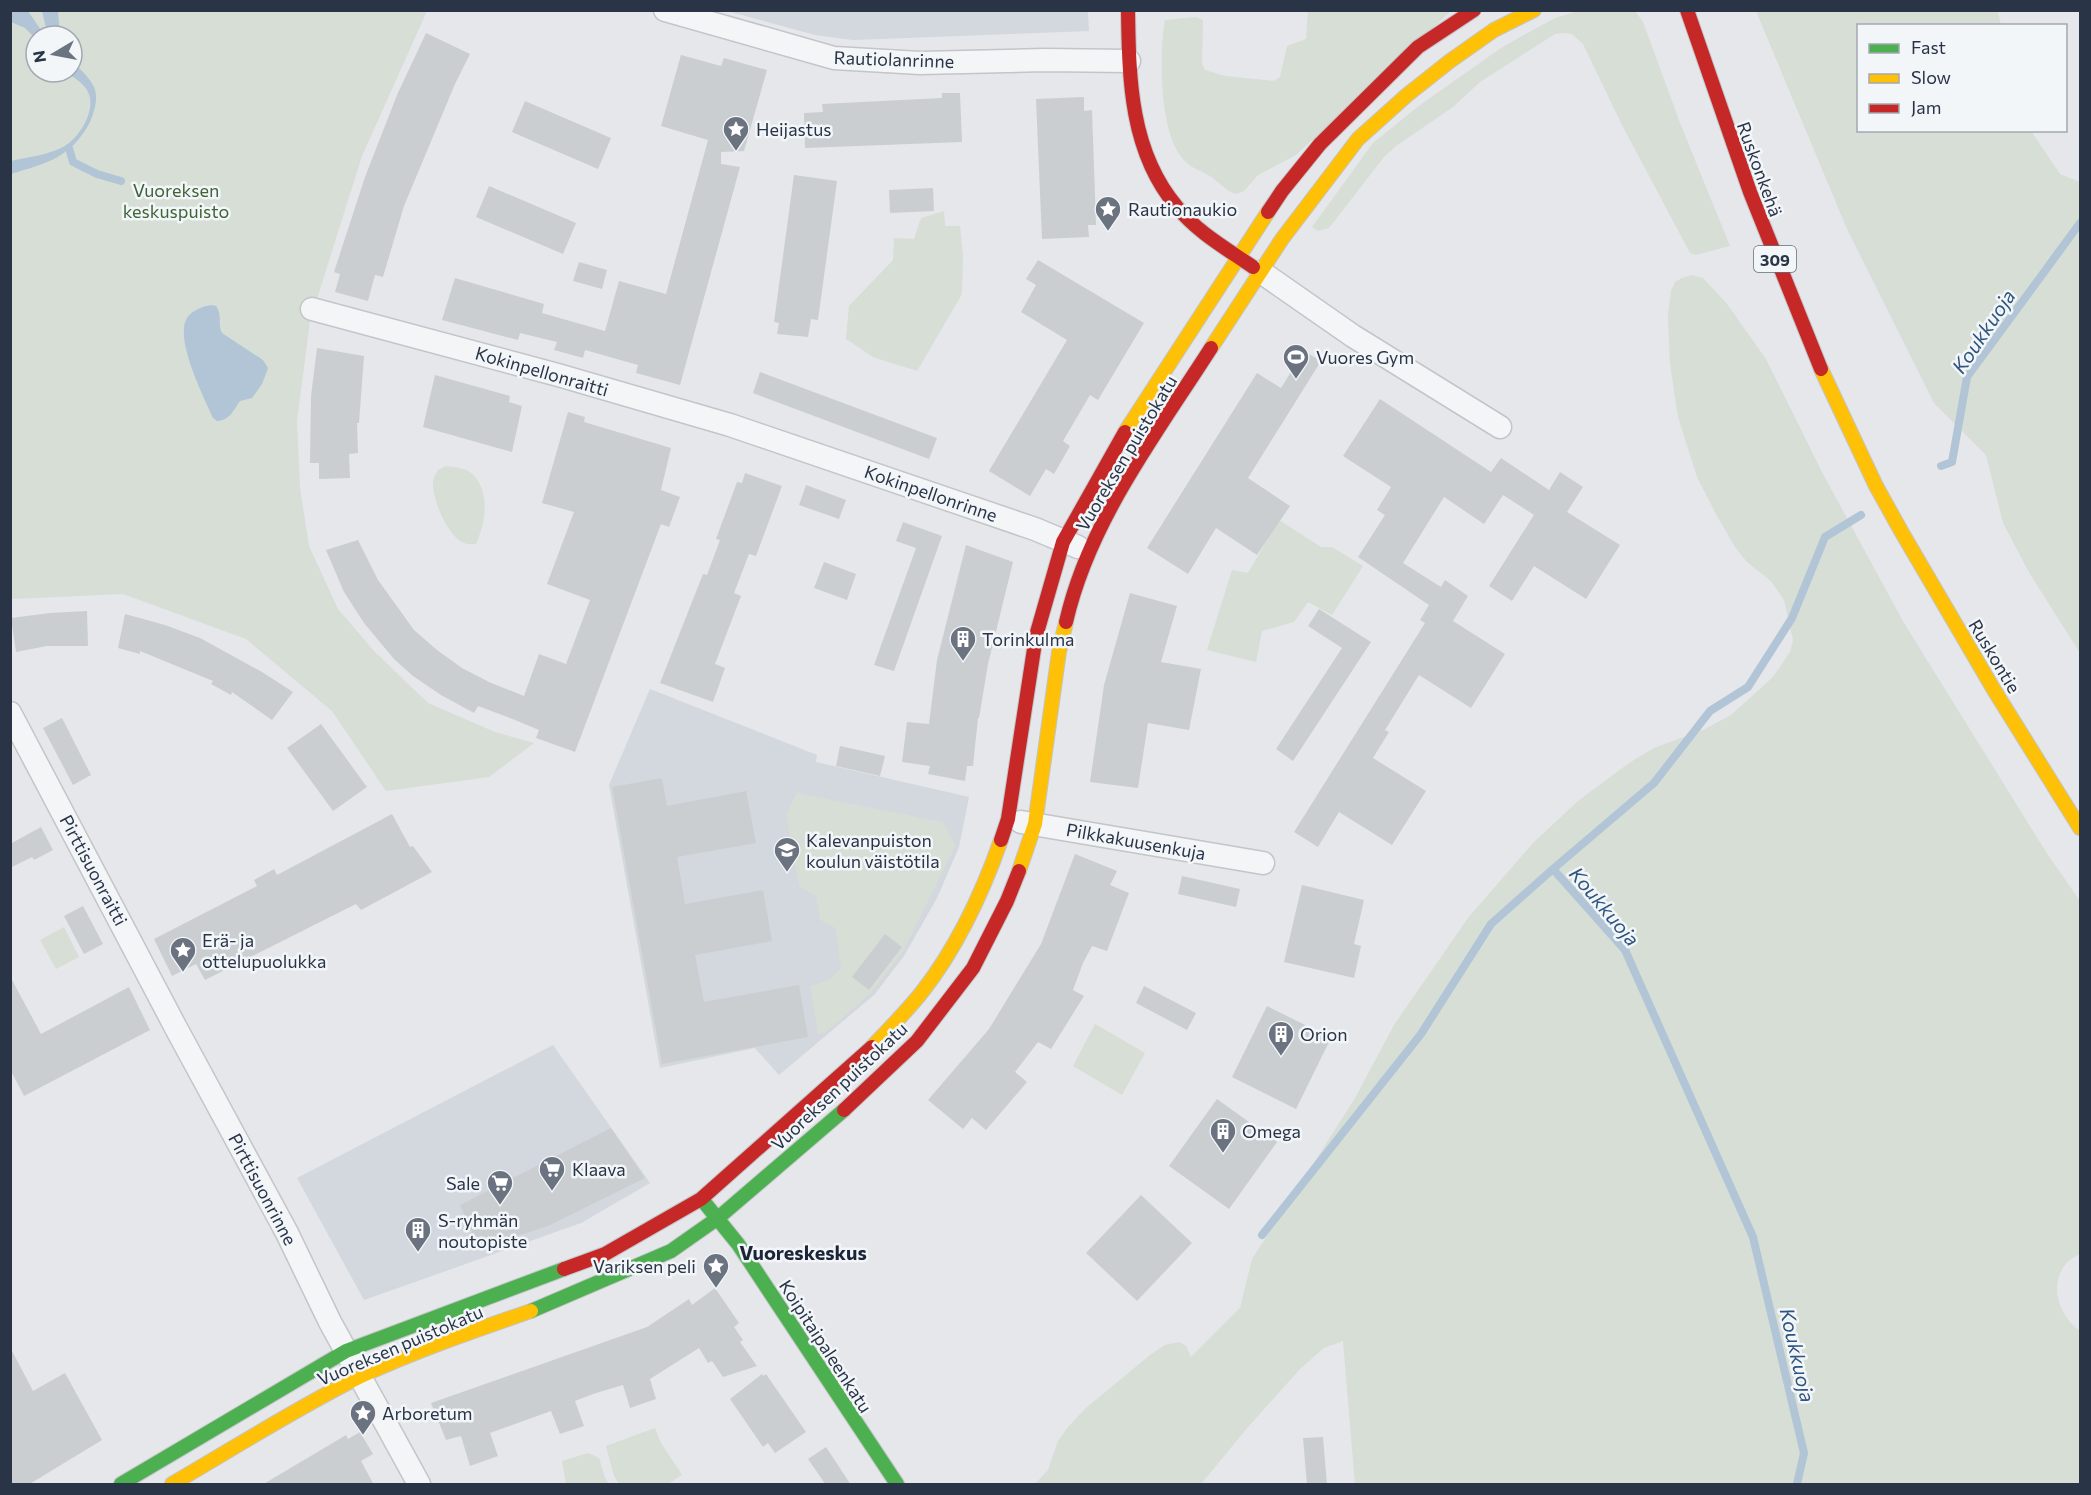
<svg xmlns="http://www.w3.org/2000/svg" width="2091" height="1495" font-family="Commissioner,sans-serif">
<rect width="100%" height="100%" fill="#e5e7ea"/>
<path fill="#d3d7de" d="M727 11H1088L1089 31 853 40 815 35Z
M650 689 817 755 816 762 969 797 959 847 937 898 904 956 874 995 779 1075 755 1048 660 1068 609 785Z
M553 1045 650 1183 581 1223 364 1300 297 1178Z"/>
<path fill="#d6ded5" fill-rule="evenodd" d="M10 11H427L362 156 310 321 297 421 300 488 309 546 338 609 374 651 428 703 495 732 534 743 489 777 386 791 332 711 246 639 123 594 11 599ZM36 36H72V72H36Z
M1308 11H1451L1296 155 1258 175 1244 191 1236 194 1232 193C1224 188 1217 181 1210 176 1200 170 1190 168 1183 159 1159 133 1159 54 1165 20L1196 17 1203 20 1202 64 1205 70 1225 76 1274 81 1280 77 1287 46 1306 39Z
M1578 11H1635L1643 22 1680 123 1730 246 1695 255 1690 253 1622 125 1583 44 1572 34 1565 33 1555 34 1480 82 1453 107 1396 146 1384 157 1329 228 1318 231 1312 227 1373 143 1420 105 1504 46 1555 18Z
M1756 11H1998L2001 25 1858 26V130L2031 131 2060 174 2080 182V653L2030 574 2003 523 1986 455 1934 403 1847 229Z
M944 211 945 226H960L963 255 962 294 917 371 873 357 846 339 849 306 893 260 894 238 914 239 921 218Z
M1692 275 1703 278 1727 304 1766 359 1823 474 1904 623 2046 852 2080 901V1254C2046 1269 2053 1312 2080 1331V1484H1355L1343 1341 1324 1348 1301 1368 1248 1427 1201 1484H1035L1048 1470 1058 1441 1067 1428 1086 1408 1150 1355 1165 1345 1179 1342 1186 1346 1191 1357 1240 1308 1252 1259 1354 1100 1394 1025 1468 918 1533 843 1578 801 1629 763 1654 748 1703 730 1731 715 1773 677 1790 652 1793 640 1784 600 1771 581 1747 562 1735 547 1717 516 1697 477 1678 417 1670 364 1668 316 1671 291 1675 282 1682 278Z
M446 466C454 467 464 468 470 472 491 489 486 522 476 544 475 544 468 544 467 544 448 539 433 501 433 483 433 479 436 474 438 470Z
M1279 520 1321 547H1332L1363 566 1332 615 1308 602 1294 622 1262 631 1256 662 1207 650 1232 570 1248 573Z
M797 793 943 822 956 845 902 953 871 993 825 1033 818 1034 810 986 829 980 841 968 835 928 820 920 816 896 799 886 786 815Z
M64 927 79 957 56 969 40 940Z
M1095 1024 1145 1053 1122 1095 1073 1066Z
M655 1428 661 1443 682 1475 668 1484H619L614 1476 606 1446Z
M588 1453 599 1458 605 1478 609 1484H566L562 1461Z"/>
<path fill="#b1c5d7" d="M11 10 28 11 45 36H36V39L25 28 11 22Z
M42 11H58L60 36H48Z
M72 60C79 69 92 79 95 90 98 101 94 112 90 122 71 158 47 163 11 174V161C28 157 49 155 65 146 80 137 98 108 87 90 83 83 73 77 66 72H72Z
M212 305 216 306C223 316 217 324 222 333L263 360 268 368 262 384 252 398 240 401C233 411 230 420 217 421L213 418C204 397 174 339 187 318 192 310 203 306 212 305Z"/>
<g fill="none" stroke-linecap="round" stroke-linejoin="round">
<path stroke="#b1c5d7" stroke-width="8" d="M69 148 73 162 97 174 121 181
M1941 466 1952 462 1967 377 2080 223
M1262 1235 1421 1034 1491 924 1553 869
M1797 1484 1804 1453 1753 1237 1625 950 1553 869 1654 783 1710 711 1748 687 1792 618 1825 537 1861 515"/>
</g>
<path fill="#cbced1" d="M426 33 470 54 455 84 404 206 383 277 375 275 368 301 335 292 340 274 334 272 365 177 397 95Z
M681 55 721 66 724 58 767 70 744 151 721 152V164L740 167 680 385 636 373 638 365 585 350 583 358 554 350 557 342 520 333 518 340 442 320 455 278 544 304 542 313 605 331 619 281 666 294 708 140 661 126Z
M942 93H960L962 142 805 148 804 113 823 112 822 104 942 98Z
M1084 97V111L1092 110 1096 225H1088L1089 237 1042 239 1036 99Z
M525 101 611 138 598 169 512 132Z
M794 175 837 181 818 320 811 319 808 337 777 334 779 323 774 322Z
M489 186 576 223 563 254 476 217Z
M933 188 934 211 890 213 889 190Z
M1038 260 1144 323 1098 400 1090 395 1063 441 1070 446 1054 474 1046 469 1030 496 989 471 1067 340 1021 312 1036 285 1026 279Z
M579 262 607 270 602 289 573 281Z
M317 348 364 356 359 423H357L358 453 349 454 350 478 319 479V463H310L311 396Z
M1304 351 1321 361 1248 478 1290 506 1257 555 1216 528 1188 574 1147 548 1257 373 1281 388Z
M760 372 937 438 929 459 753 393Z
M435 375 510 396 509 402 522 406 512 452 423 427Z
M1380 399 1491 472 1501 458 1549 490 1560 472 1583 487 1567 512 1620 545 1586 599 1534 566 1512 601 1489 586 1534 515 1503 495 1484 524 1444 497 1403 563 1441 587 1445 580 1468 596 1453 621 1505 654 1471 708 1419 675 1385 730 1389 732 1373 758 1426 791 1392 845 1339 812 1318 847 1294 832 1425 623 1420 620 1429 605 1358 557 1385 515 1377 510 1391 487 1343 456Z
M568 412 585 417 584 422 671 448 661 490 680 497 669 527 661 524 575 752 536 738 539 730 515 720 478 706 474 713 441 695 413 676 394 659 364 623 344 592 326 550 358 540 378 580 414 630 437 650 462 668 489 682 524 696 539 654 566 664 590 600 547 584 574 512 542 503Z
M745 473 782 486 756 556 749 554 734 593 741 596 715 664 725 668 713 702 660 683 703 574 707 575 720 540 716 539 737 482 742 483Z
M806 485 846 500 839 519 799 505Z
M903 522 942 536 894 671 874 665 916 548 896 541Z
M966 545 1013 562 988 664 979 718H978L973 766H967L965 781 928 774 930 766 902 762 907 722 929 724 937 660Z
M824 562 856 574 847 600 814 588Z
M1130 593 1177 606 1161 662 1201 669 1189 730 1148 723 1138 788 1090 782 1104 685Z
M1319 609 1371 642 1293 761 1276 749 1342 648 1308 626Z
M87 611 88 646H47L16 652 11 618 50 613Z
M125 614 165 625 200 638 262 672 293 692 272 720 232 692 231 695 211 684 213 681 140 651V654L118 648Z
M62 718 91 775 73 785 43 728Z
M321 724 367 787 333 811 287 748Z
M840 746 885 756 880 776 836 766Z
M662 778 667 806 746 791 756 843 677 857 685 904 763 890 772 941 695 955 704 1002 799 985 808 1037 662 1064 612 787Z
M392 814 410 847 413 846 432 872 361 910 356 904 205 980 196 964 172 976 154 939 257 886 254 880 274 869 277 875Z
M41 827 53 850 34 860 32 857 10 868V844Z
M1075 854 1117 871 1110 885 1129 893 1107 951 1092 946 1083 963 1073 990 1084 996 1051 1049 1038 1042 1015 1072 1027 1082 986 1130 972 1118 963 1129 928 1100 989 1029 1041 944Z
M1182 876 1240 889 1236 907 1178 894Z
M1302 885 1364 900 1354 944 1361 946 1354 978 1284 962Z
M83 906 103 944 84 954 64 916Z
M885 934 902 947 869 990 852 977Z
M10 976 41 1034 129 987 150 1030 24 1096 10 1069Z
M1144 986 1196 1013 1187 1030 1136 1003Z
M1267 1006 1331 1038 1296 1109 1232 1077Z
M1217 1099 1277 1142 1229 1209 1169 1166Z
M611 1128 645 1178 548 1226 479 1248 460 1205Z
M1141 1195 1192 1243 1137 1301 1086 1253Z
M715 1288 739 1323 734 1327 743 1340 740 1342 757 1366 723 1377 712 1361 708 1363 699 1348 650 1379 656 1399 630 1408 623 1385 593 1394 575 1401 584 1426 560 1434 551 1411 490 1433 498 1456 470 1466 461 1436 446 1440 431 1403 647 1327 689 1299 692 1305Z
M10 1347 33 1391 65 1373 102 1440 28 1485H10Z
M762 1374 763 1376 766 1374 806 1432 775 1453 768 1443 763 1447 730 1399Z
M360 1432 373 1454 361 1461 374 1485H262L346 1435 348 1439Z
M1323 1437 1327 1485H1307L1303 1438Z
M826 1447 851 1485H826L808 1459Z"/>
<g fill="none" stroke-linecap="round" stroke-linejoin="round">
<g stroke="#c3c5c8" stroke-width="25">
<path id="street" d="M665 10 834 58 920 63 1044 60 1129 61
M1261 272 1353 336 1500 427
M312 309 558 375 730 425 1035 529 1078 547
M10 713 176 1028 287 1233 330 1322 419 1484
M1021 822 1263 863"/>
</g>
<g stroke="#c3c5c8" stroke-width="16">
<path id="fast" d="M704 1202 738 1244 897 1484
M531 1311 671 1251 718 1218 844 1110
M121 1484 346 1351 564 1269"/>
</g>
<g stroke="#c3c5c8" stroke-width="16">
<path id="slow" d="M1211 348 1282 239 1358 139 1407 95 1450 61 1494 30 1534 10
M1821 369 1876 486 1901 531 1994 690 2080 828
M1125 432 1268 212
M1019 871 1035 824 1059 652 1066 622
M872 1047C889 1029 907 1011 922 992 958 946 982 894 1001 840
M172 1484C234 1448 295 1409 359 1377 415 1351 473 1331 531 1311"/>
</g>
<g stroke="#c3c5c8" stroke-width="16">
<path id="jam" d="M1128 10C1129 79 1130 152 1177 207 1197 232 1227 249 1253 267
M1687 10 1750 192 1821 369
M1268 212 1282 191 1320 144 1418 47 1474 10
M1066 622C1089 521 1156 434 1211 348
M1001 840 1008 819 1036 636 1063 542 1125 432
M844 1110 917 1041 973 968 1007 901 1019 871
M564 1269 605 1254 701 1199 872 1047"/>
</g>
<use href="#street" stroke="#f4f5f7" stroke-width="22"/>
<use href="#fast" stroke="#4caf50" stroke-width="14"/>
<use href="#slow" stroke="#ffc107" stroke-width="14"/>
<use href="#jam" stroke="#c62828" stroke-width="14"/>
</g>
<defs>
<g id="sight-pin" transform="scale(1.35)"><path d="M0 17L-7.5 6A9.5 9.5 0 1 1 7.5 6Z" fill="#6b7380" stroke="#f3f6f9"/><path d="M0-6L1.8-2.2L6-1.7L2.9 1.2L3.7 5.4L0 3.3L-3.7 5.4L-2.9 1.2L-6-1.7L-1.8-2.2Z" fill="#fff"/></g>
<g id="stadium-pin" transform="scale(1.35)"><path d="M0 17L-7.5 6A9.5 9.5 0 1 1 7.5 6Z" fill="#6b7380" stroke="#f3f6f9"/><path d="M0-5a6.5 5 0 1 0 0 10a6.5 5 0 1 0 0-10ZM-3.5-1.8h7v3.6h-7Z" fill="#fff"/></g>
<g id="building-pin" transform="scale(1.35)"><path d="M0 17L-7.5 6A9.5 9.5 0 1 1 7.5 6Z" fill="#6b7380" stroke="#f3f6f9"/><path d="M-4-6H4V6H1V3H-1V6H-4ZM-2.5-4.3h1.7v1.8h-1.7ZM.8-4.3h1.7v1.8H.8ZM-2.5-1h1.7V.8h-1.7ZM.8-1h1.7V.8H.8Z" fill="#fff"/></g>
<g id="school-pin" transform="scale(1.35)"><path d="M0 17L-7.5 6A9.5 9.5 0 1 1 7.5 6Z" fill="#6b7380" stroke="#f3f6f9"/><path d="M0-5L7-2L0 1L-7-2ZM-4 1L0 2.5L4 1V4Q0 6-4 4Z" fill="#fff"/></g>
<g id="supermarket-pin" transform="scale(1.35)"><path d="M0 17L-7.5 6A9.5 9.5 0 1 1 7.5 6Z" fill="#6b7380" stroke="#f3f6f9"/><path d="M-6-5.5h2.5l.6 2H6L4.5 2H-2.5L-4.4-4H-6ZM-1.5 3.2a1.3 1.3 0 1 0 .1 0ZM3 3.2a1.3 1.3 0 1 0 .1 0Z" fill="#fff"/></g>
</defs>
<g fill-rule="evenodd">
<use href="#sight-pin" x="736" y="129"/>
<use href="#sight-pin" x="1108" y="209"/>
<use href="#stadium-pin" x="1296" y="357"/>
<use href="#building-pin" x="963" y="639"/>
<use href="#school-pin" x="787" y="850"/>
<use href="#sight-pin" x="183" y="950"/>
<use href="#building-pin" x="1281" y="1034"/>
<use href="#building-pin" x="1223" y="1131"/>
<use href="#supermarket-pin" x="552" y="1169"/>
<use href="#supermarket-pin" x="500" y="1183"/>
<use href="#building-pin" x="418" y="1230"/>
<use href="#sight-pin" x="716" y="1266"/>
<use href="#sight-pin" x="363" y="1413"/>
</g>
<g text-anchor="middle" dominant-baseline="central" stroke-width="5" stroke-linejoin="round" paint-order="stroke">
<rect fill="#f3f6f9" stroke="#666e7c" stroke-width="1.5" x="1754" y="246" width="42" height="26" rx="4.5"/>
<g font-size="16" font-weight="bold" fill="#293447">
<text x="1775" y="259">309</text>
</g>
<g font-size="18" fill="#293447" stroke="#f3f6f9">
<text transform="translate(894 59) rotate(2)">Rautiolanrinne</text>
<text transform="translate(1760 169) rotate(70)">Ruskonkehä</text>
<text transform="translate(542 371) rotate(16)">Kokinpellonraitti</text>
<text transform="translate(1126 453) rotate(-59)">Vuoreksen puistokatu</text>
<text transform="translate(931 493) rotate(19)">Kokinpellonrinne</text>
<text transform="translate(1995 656) rotate(59)">Ruskontie</text>
<text transform="translate(1136 841) rotate(10)">Pilkkakuusenkuja</text>
<text transform="translate(94 870) rotate(62)">Pirttisuonraitti</text>
<text transform="translate(839 1086) rotate(-43)">Vuoreksen puistokatu</text>
<text transform="translate(263 1189) rotate(62)">Pirttisuonrinne</text>
<text transform="translate(400 1345) rotate(-23)">Vuoreksen puistokatu</text>
<text transform="translate(826 1346) rotate(57)">Koipitaipaleenkatu</text>
</g>
<g font-size="18" fill="#293447" stroke="#f3f6f9" text-anchor="start">
<text x="756" y="129">Heijastus</text>
<text x="1128" y="209">Rautionaukio</text>
<text x="1316" y="357">Vuores Gym</text>
<text x="982" y="639">Torinkulma</text>
<text x="806" y="840">Kalevanpuiston<tspan x="806" dy="21">koulun väistötila</tspan></text>
<text x="202" y="940">Erä- ja<tspan x="202" dy="21">ottelupuolukka</tspan></text>
<text x="1300" y="1034">Orion</text>
<text x="1242" y="1131">Omega</text>
<text x="572" y="1169">Klaava</text>
<text x="480" y="1183" text-anchor="end">Sale</text>
<text x="438" y="1220">S-ryhmän<tspan x="438" dy="21">noutopiste</tspan></text>
<text x="696" y="1266" text-anchor="end">Variksen peli</text>
<text x="382" y="1413">Arboretum</text>
</g>
<g font-size="18" fill="#3f6435" stroke="#f3f6f9">
<text x="176" y="190">Vuoreksen<tspan x="176" dy="21">keskuspuisto</tspan></text>
</g>
<g font-size="20" font-style="italic" fill="#2e557f" stroke="#f3f6f9">
<text transform="translate(1983 331) rotate(-56)">Koukkuoja</text>
<text transform="translate(1605 906) rotate(50)">Koukkuoja</text>
<text transform="translate(1798 1355) rotate(77)">Koukkuoja</text>
</g>
<g font-size="20" font-weight="bold" fill="#1b2537" stroke="#f3f6f9">
<text x="803" y="1252">Vuoreskeskus</text>
</g>
</g>
<rect width="2091" height="1495" fill="none" stroke="#293447" stroke-width="24"/>
<rect x="1857" y="24" width="210" height="108" fill="#f3f6f9" stroke="#a2a8b2" stroke-width="1.5"/>
<rect x="1869" y="44" width="30" height="9" fill="#4caf50" stroke="#a2a8b2" stroke-width="1.5"/>
<text x="1911" y="54" font-size="18" fill="#293447">Fast</text>
<rect x="1869" y="74" width="30" height="9" fill="#ffc107" stroke="#a2a8b2" stroke-width="1.5"/>
<text x="1911" y="84" font-size="18" fill="#293447">Slow</text>
<rect x="1869" y="104" width="30" height="9" fill="#c62828" stroke="#a2a8b2" stroke-width="1.5"/>
<text x="1911" y="114" font-size="18" fill="#293447">Jam</text>
<g transform="translate(54 54) rotate(260)"><circle r="28" fill="#f3f6f9" stroke="#a2a8b2" stroke-width="1.5"/>
<path d="M0-4.5L10 22L0 15L-10 22Z" fill="#6b7380"/>
<text y="-9" font-size="16" font-weight="bold" text-anchor="middle" fill="#293447">N</text>
</g>
</svg>
